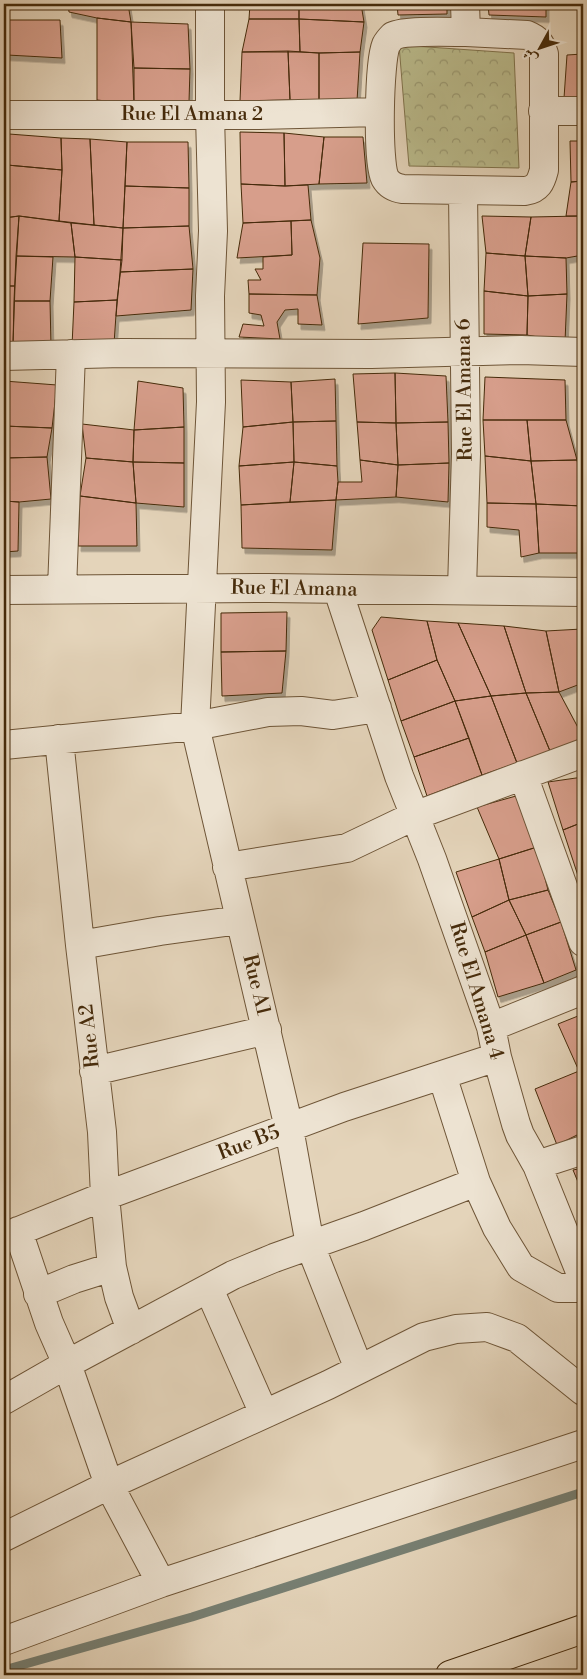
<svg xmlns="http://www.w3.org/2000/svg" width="587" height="1679" font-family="'Libre Bodoni',Amiri,serif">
<defs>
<pattern id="park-crowns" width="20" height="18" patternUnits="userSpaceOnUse" patternTransform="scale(1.25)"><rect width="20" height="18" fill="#babb8c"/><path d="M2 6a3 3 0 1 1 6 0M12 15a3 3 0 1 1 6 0" fill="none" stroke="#999871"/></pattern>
<filter id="shadow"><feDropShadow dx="3" dy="5.5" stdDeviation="0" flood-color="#0004"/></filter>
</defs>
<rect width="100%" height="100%" fill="#e4d4ba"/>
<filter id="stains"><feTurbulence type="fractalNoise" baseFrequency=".004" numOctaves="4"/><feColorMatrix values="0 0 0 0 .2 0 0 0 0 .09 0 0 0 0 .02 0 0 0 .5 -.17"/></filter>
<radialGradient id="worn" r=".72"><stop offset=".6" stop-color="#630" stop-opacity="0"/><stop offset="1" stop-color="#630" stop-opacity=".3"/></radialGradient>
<path fill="url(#park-crowns)" stroke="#80734c" d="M399 45 514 53 519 168 409 166Z"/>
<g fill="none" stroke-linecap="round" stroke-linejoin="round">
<path stroke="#777f72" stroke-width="9" d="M4 1670 192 1617 583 1492"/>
</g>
<path fill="#d79e8b" stroke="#462b0b" filter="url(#shadow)" d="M68 4H128L131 22 97 18 69 12Z
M250 4H299V19H249Z
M299 4H361L364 22 299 19Z
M397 4H447V14L398 15Z
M488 4H546V17L489 15Z
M97 18 131 22 134 104 97 100Z
M249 19H299L300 52H242Z
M299 19 364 22 360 52 319 53 300 52Z
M8 20H60L62 58 7 55Z
M131 22 188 24 190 69 134 68Z
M288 51 319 53V104L290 100Z
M288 51 290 100 240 101 242 52Z
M360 52 357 101 319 104V53Z
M583 54V98H564L567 55Z
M134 68 190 69 189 102 134 104Z
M240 132 284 133 285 186 241 184Z
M284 133 324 137 319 184 285 186Z
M9 134 61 138 62 170 7 165Z
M324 137H363L367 183 319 184Z
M61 138 90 139 94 225 59 221 62 170Z
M90 139 127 142 123 228 94 225Z
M570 141H583V181L571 182Z
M127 142H188L189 188 125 186Z
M7 165 62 170 59 221 19 216 4 218Z
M583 181V216H566L571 182Z
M241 184 285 186 308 185 311 220 243 223Z
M125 186 189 188V226L123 228Z
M19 216 15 286H4V218Z
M19 216 71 223 75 257 16 256Z
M482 216 531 217 525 256 486 253Z
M581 216 583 223V255L566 258 525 256 531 217Z
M311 220 320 258 317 295 249 294 248 280H261L255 269H263V257L292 255 291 221Z
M291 221 292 255 237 258 243 223Z
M71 223 123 228 122 260 75 257Z
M189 226 193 269 120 272 123 228Z
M363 243 429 244 428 318 358 324Z
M486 253 525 256 528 296 484 291Z
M16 256 53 257 50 301H14Z
M525 256 566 258 567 294 528 296Z
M75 257 122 260 117 300 74 302Z
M193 269 191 310 116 316 120 272Z
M4 286H15L13 344 4 343Z
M484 291 528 296 527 335 484 334Z
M249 294 317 295 322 325 298 324V309L285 310 277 322 280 339 239 337 243 324 264 326 261 315 249 313Z
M567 294 565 342 527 335 528 296Z
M117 300 114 344 72 346 74 302Z
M14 301H50L51 346 13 344Z
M395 373 396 423 357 422 353 374Z
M395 373 446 376 448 422 396 423Z
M485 377 565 380 566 420H483Z
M335 379 336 421 293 422 291 382Z
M241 380 291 382 293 422 243 427Z
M4 381 57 385 52 428 4 426Z
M138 381 183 388 184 427 134 430Z
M483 420H527L531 461 485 456Z
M527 420H566L577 460 531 461Z
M336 421 337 466 294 462 293 422Z
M293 422 294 462 239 466 243 427Z
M357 422 396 423 398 465 360 460Z
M448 422 449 463 398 465 396 423Z
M82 424 134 430 133 462 86 458Z
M4 426 52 428 47 457 4 458Z
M184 427V463L133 462 134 430Z
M485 456 531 461 536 504 487 503Z
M47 457 51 499 19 502 4 501V458Z
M86 458 133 462 136 503 80 496Z
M360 460 398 465 396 497 336 500 338 482H362Z
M577 460 583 492V506L536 504 531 461Z
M133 462 184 463V507L136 503Z
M294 462 337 466 338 482 336 500 290 502Z
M294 462 290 502 241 505 239 466Z
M449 463 448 502 396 497 398 465Z
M80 496 136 503 137 546H78Z
M336 500 332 550 242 548 241 505Z
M4 501 19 502 18 551 4 552Z
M487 503 536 504 539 553 521 557 519 530 487 527Z
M536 504 583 506V553H539Z
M287 612 286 651 221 652V613Z
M381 617 427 621 437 660 388 680 372 630Z
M427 621 458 623 491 696 455 701 437 660Z
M458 623 504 626 526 693 491 696Z
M504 626 546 631 559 692 526 693Z
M582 629 583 632V683L559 692 546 631Z
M286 651 282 693 222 696 221 652Z
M437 660 455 701 401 721 388 680Z
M559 692 583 737V742L550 751 526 693Z
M526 693 550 751 517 763 491 696Z
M491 696 517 763 482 775 455 701Z
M455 701 469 738 414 757 401 721Z
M469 738 482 775 427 796 414 757Z
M583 777V822L563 830 548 782Z
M516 796 537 847 499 859 477 807Z
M583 822V891L563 830Z
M537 847 548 890 509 900 499 859Z
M499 859 509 900 472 917 456 872Z
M548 890 561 922 526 935 509 900Z
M509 900 526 935 485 952 472 917Z
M561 922 576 970 544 983 526 935Z
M526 935 544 983 498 997 485 952Z
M583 1014V1070L579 1071 558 1024Z
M579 1071 583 1081V1132L557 1145 535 1089Z
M583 1168V1194L573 1170Z"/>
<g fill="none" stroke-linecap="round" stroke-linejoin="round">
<g stroke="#6e5537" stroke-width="30">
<path id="minor" d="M210 4V115L213 231 210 296 211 402 195 726 289 1128 310 1245 359 1369
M465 4 466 32
M466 32 527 35C537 39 541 44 544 54V170C541 182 538 189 525 191L403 189C395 188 389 185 385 178 377 162 379 62 386 45 387 43 391 38 393 36 405 30 451 32 466 32Z
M543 111H583
M4 115H259L379 112
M4 356 122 353 371 354 521 350 583 352
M62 589 71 354
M462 589 466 454 463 191
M4 590 269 588 583 592
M338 590 399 776 432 859 491 1027 497 1057 516 1124 520 1135 537 1165 583 1279
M59 739 80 945 102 1132 105 1196 112 1267 119 1297 131 1330
M4 745 195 726 268 712 301 711 333 715 377 708
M523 775 583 942
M227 867 347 848 414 816 583 753
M80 945 160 931 240 920
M491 1027 583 990
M94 1071 267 1030
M442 1075 476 1182 497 1228 521 1267 558 1288H583
M537 1165 583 1150
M18 1231 49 1323 67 1364 109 1485 161 1583 583 1444
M4 1237 105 1196 344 1107 497 1057
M209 1289 264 1414
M38 1294 74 1279 112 1267
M4 1400 67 1364 233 1275 274 1258 364 1226 476 1182
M4 1537 109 1485 328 1385 424 1337 456 1329 487 1327 517 1338 583 1391
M4 1641 161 1583"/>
</g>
<g stroke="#462b0b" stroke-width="30">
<path id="highway" d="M450 1675 583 1629"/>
</g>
<use href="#minor" stroke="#ede3d2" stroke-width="28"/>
<use href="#highway" stroke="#e4d4ba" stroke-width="28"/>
</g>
<g text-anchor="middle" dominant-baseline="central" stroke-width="4" stroke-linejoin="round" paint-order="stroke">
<g font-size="20" fill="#462b0b" stroke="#ede3d2">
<text x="192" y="114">Rue El Amana 2</text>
<text transform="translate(465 390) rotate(-91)">Rue El Amana 6</text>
<text transform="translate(294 589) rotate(1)">Rue El Amana</text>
<text transform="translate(256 985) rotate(76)">Rue A1</text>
<text transform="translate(476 991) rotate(73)">Rue El Amana 4</text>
<text transform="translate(90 1036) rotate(-96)">Rue A2</text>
<text transform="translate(249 1143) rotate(-21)">Rue B5</text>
</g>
</g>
<rect width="587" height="1679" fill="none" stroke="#e4d4ba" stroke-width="20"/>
<rect x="5" y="5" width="577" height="1669" fill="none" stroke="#462b0b" stroke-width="2.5"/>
<rect x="10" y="10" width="567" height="1659" fill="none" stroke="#462b0b"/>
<g transform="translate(540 48) rotate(230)" stroke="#ede3d2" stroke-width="4" paint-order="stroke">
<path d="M0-4L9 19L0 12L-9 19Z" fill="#462b0b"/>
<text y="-8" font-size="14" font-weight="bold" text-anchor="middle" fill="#462b0b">ش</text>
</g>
<rect width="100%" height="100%" filter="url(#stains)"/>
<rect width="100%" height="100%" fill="url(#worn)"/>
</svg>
